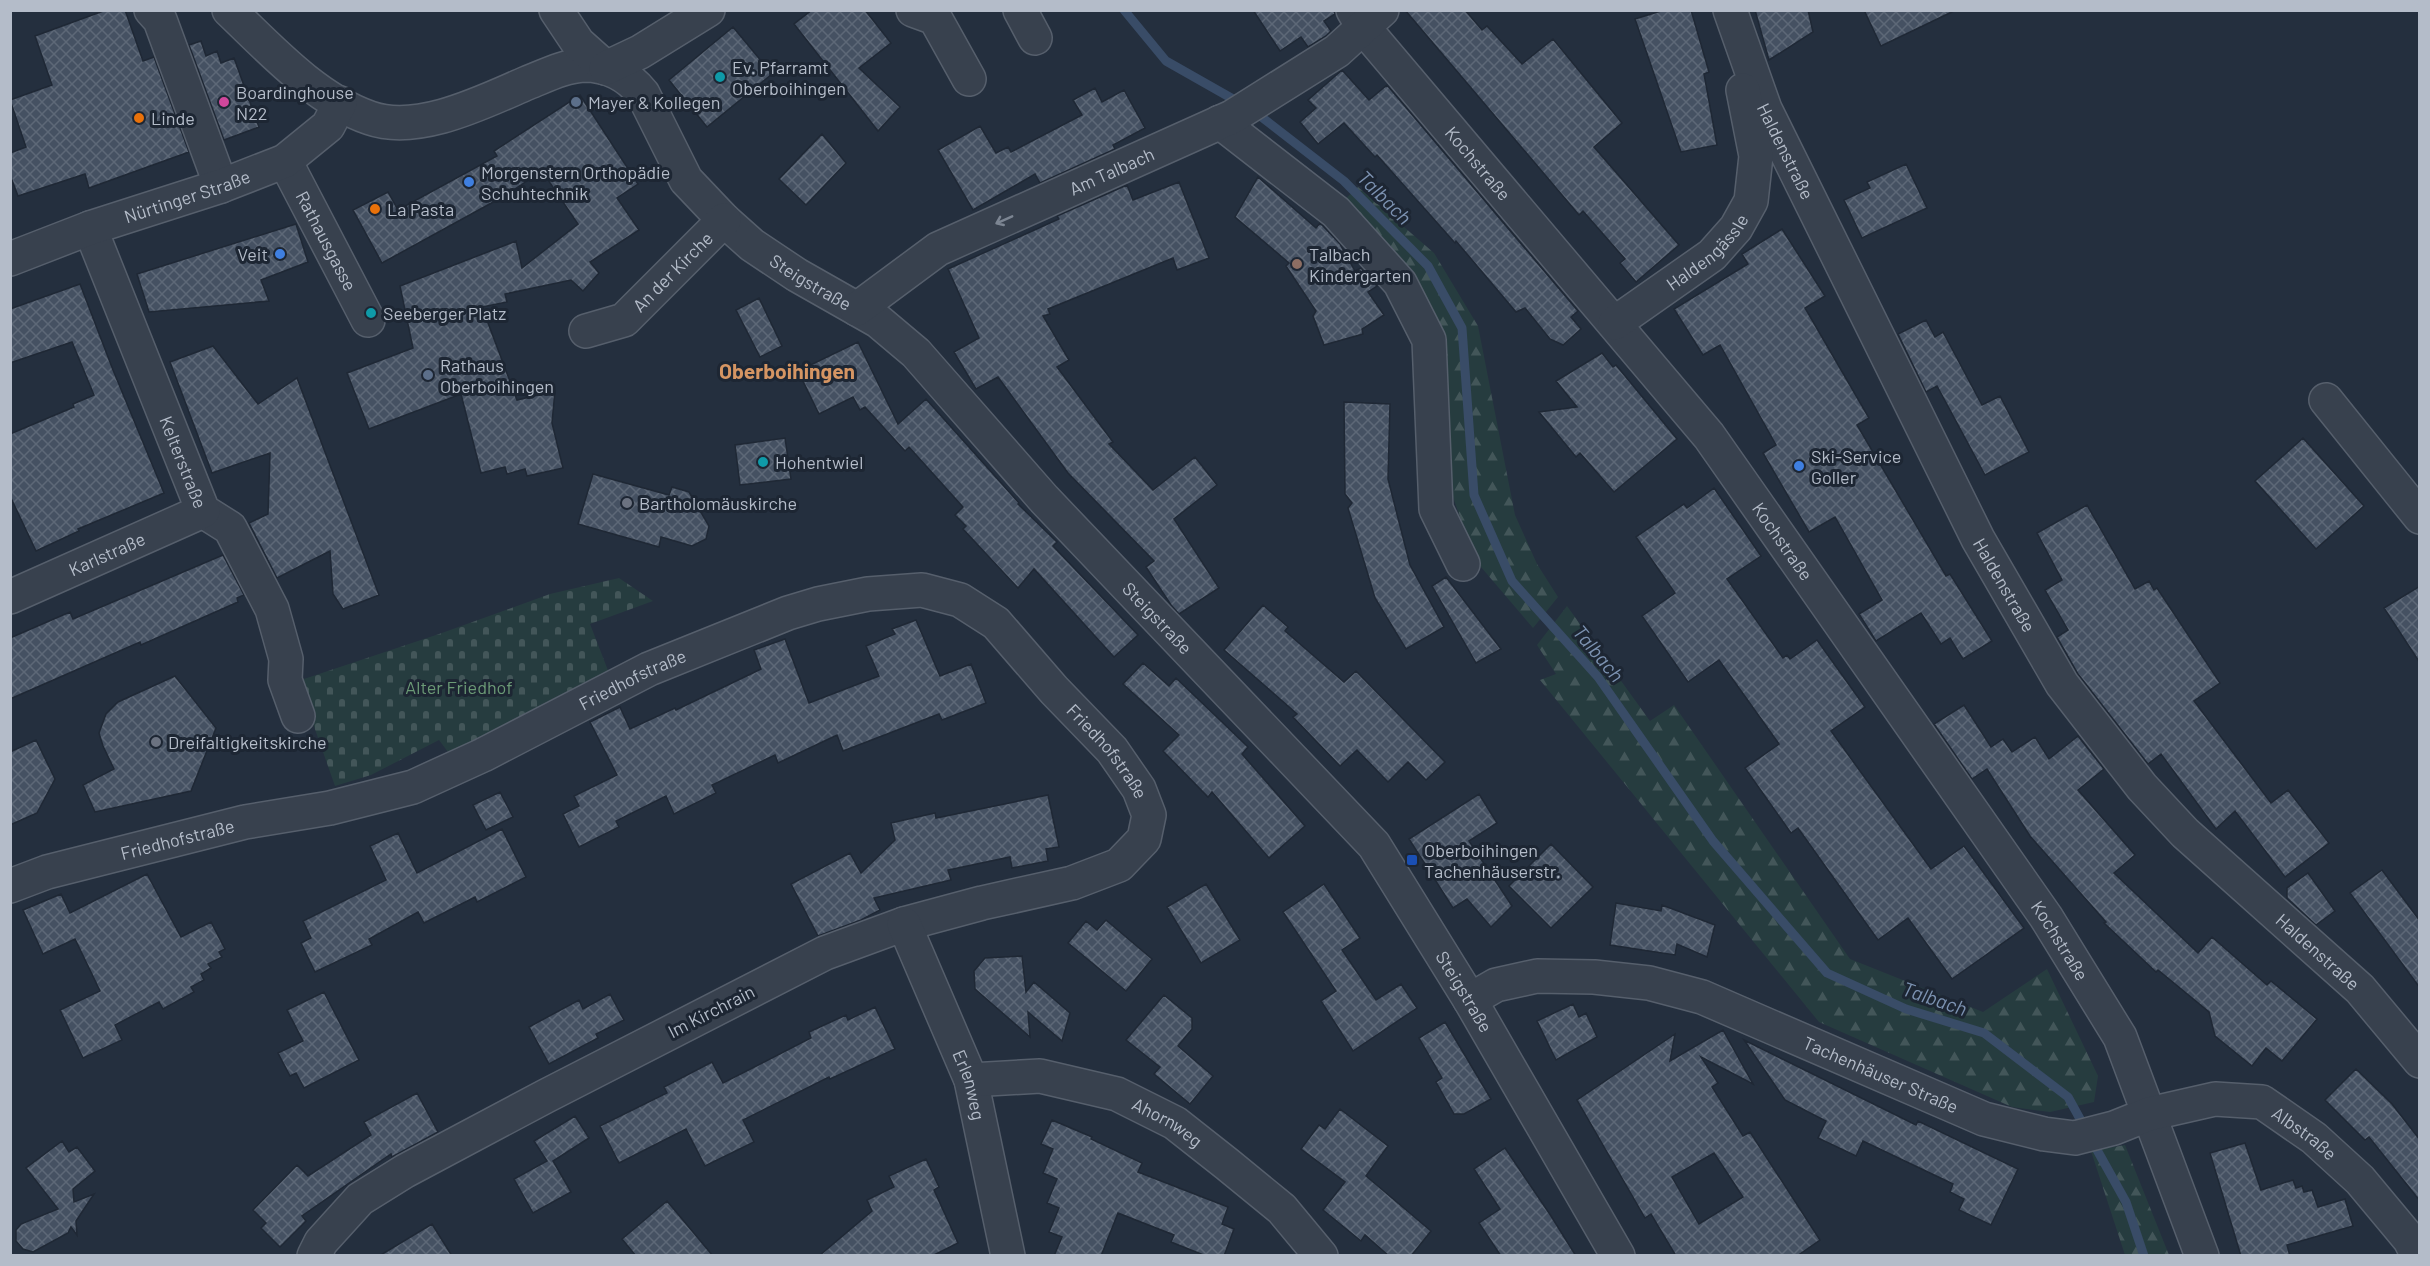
<svg xmlns="http://www.w3.org/2000/svg" width="2430" height="1266" font-family="Barlow,sans-serif">
<defs>
<pattern id="forest-firs" width="22" height="20" patternUnits="userSpaceOnUse" patternTransform="scale(1.5)"><rect width="22" height="20" fill="#263c3f"/><path d="M5 1l3.5 6h-7zM16 11l3.5 6h-7z" fill="#435659"/></pattern>
<pattern id="cemetery-stones" width="16" height="16" patternUnits="userSpaceOnUse" patternTransform="scale(1.5)"><rect width="16" height="16" fill="#263c3f"/><path d="M2 7V4a2 2 0 0 1 4 0v3zM10 15v-3a2 2 0 0 1 4 0v3z" fill="#435659"/></pattern>
<pattern id="building-cross-hatch" width="8" height="8" patternUnits="userSpaceOnUse" patternTransform="scale(1.5)"><rect width="8" height="8" fill="#455162"/><path d="M0 0l8 8M0 8l8-8" fill="none" stroke="#5d6877"/></pattern>
</defs>
<rect width="100%" height="100%" fill="#242f3e"/>
<path fill="url(#forest-firs)" d="M1358 187 1434 253 1478 326 1515 515 1537 564 1558 597 1533 628 1475 560 1453 497 1448 428 1436 339 1342 202Z
M1567 606 1650 721 1674 705 1850 959 1983 1012 2047 969 2098 1076 2094 1102 2050 1112 2012 1107 1819 1022 1540 680 1556 674 1537 645Z
M2125 1145 2169 1255H2125L2091 1151Z"/>
<path fill="url(#cemetery-stones)" d="M619 578 653 601 590 624 609 673 556 697 451 756 439 740 371 775 335 786 298 681 439 634 550 594Z"/>
<g fill="none" stroke-linecap="round" stroke-linejoin="round">
<path stroke="#394c67" stroke-width="9" d="M1124 10 1166 61 1240 103
M1255 112 1344 181 1428 266 1462 328 1474 495 1512 581 1598 677 1713 841 1827 973 1906 1009 1984 1033 2068 1097 2085 1128
M2092 1141 2126 1202 2144 1256"/>
</g>
<path fill="url(#building-cross-hatch)" stroke="#1f2835" stroke-width="1.5" fill-rule="evenodd" d="M106 10H125L143 61 154 57 189 152 89 188 85 174 18 196 10 175V153L26 147 10 100 52 85 35 36Z
M812 10H865L891 43 859 68 900 107 878 131 794 24Z
M1253 10H1334L1335 14 1324 21 1331 31 1326 36 1308 47 1301 37 1280 51Z
M1405 10H1465L1482 30 1487 26 1522 64 1553 39 1622 123 1594 147 1679 245 1636 282 1620 263 1625 259 1583 211 1579 215Z
M1664 10H1691L1709 72 1704 74 1717 145 1681 152 1635 19Z
M1755 10H1808L1813 32 1769 60Z
M1864 10H1956L1881 46Z
M733 27 772 74 707 127 669 80Z
M201 41 206 56 217 51 221 63 234 58 259 127 224 140 189 45Z
M1342 70 1369 100 1387 85 1578 311 1571 317 1581 329 1563 345 1550 339 1525 308 1516 312 1456 241 1455 243 1377 155 1375 157 1344 123 1318 144 1300 122 1316 108 1308 100Z
M1095 88 1102 102 1124 90 1145 128 1113 145 1115 149 1040 183 1035 174 973 210 938 150 980 126 996 153 1008 147 1011 152 1082 115 1073 100Z
M580 95 638 184 617 198 639 230 590 262 599 273 583 291 571 280 505 294 507 302 482 307 517 400 555 391 552 423 563 468 527 476 525 469 507 474 505 467 481 473 461 394 369 429 347 373 413 348 400 286 516 241 522 268 578 224 542 171 506 195 382 263 353 210 388 192 398 210 497 156 494 151Z
M822 134 846 163 806 205 779 179Z
M1906 164 1927 208 1862 238 1844 200 1870 188 1867 182Z
M1258 177 1316 228 1320 223 1323 226 1340 244 1355 271 1361 268 1377 286 1368 292 1384 315 1362 329 1363 334 1324 345 1313 316 1316 311 1286 266 1289 263 1235 217Z
M1179 182 1209 258 1177 270 1173 258 1048 309 1050 314 1043 316 1069 360 1057 367 1113 442 1109 444 1153 490 1195 457 1217 485 1174 519 1219 588 1179 614 1171 605 1146 567 1154 561 1068 473 998 377 976 389 954 352 979 338 948 269 1059 219 1057 216 1127 185 1133 200Z
M296 224 308 262 261 280 269 301 149 312 137 274Z
M1782 229 1825 296 1805 308 1869 418 1857 425 1946 576 1950 574 1992 641 1963 659 1950 638 1941 644 1921 613 1876 641 1859 614 1882 600 1835 517 1809 532 1763 453 1776 445 1720 345 1703 355 1674 309 1748 264 1742 254Z
M80 284 113 370 164 493 78 529 79 531 36 551 10 496V434L74 407 73 404 94 395 72 342 10 363V309Z
M759 298 782 346 760 357 736 310Z
M1926 320 1935 337 1943 332 1982 405 2000 396 2029 452 1985 475 1937 386 1926 392 1898 334Z
M858 342 898 424 926 399 1019 503 1018 504 1057 542 1053 546 1138 635 1114 657 1034 569 1018 588 963 529 966 526 955 515 963 507 909 447 905 451 865 407 860 410 853 397 819 414 798 371Z
M213 346 258 404 297 378 379 595 343 609 333 594 330 551 277 578 249 523 268 514 270 453 212 473 170 362Z
M1602 353 1613 367 1616 365 1677 439 1614 492 1580 453 1576 457 1539 412 1577 407 1556 381Z
M1344 402 1390 404 1388 479 1410 565 1444 627 1406 649 1375 598 1348 508 1352 503 1345 494Z
M785 438 791 479 740 485 735 445Z
M2303 438 2364 506 2316 549 2255 481Z
M593 474 669 495 672 487 689 492 709 526 706 539 692 546 661 537 659 547 578 524Z
M1714 488 1761 556 1727 579 1783 658 1787 655 1790 659 1817 640 1865 707 1831 731 1931 869 1964 846 2024 928 1952 979 1908 918 1878 940 1798 828 1791 833 1745 768 1779 744 1719 660 1688 682 1642 616 1675 593 1636 537 1684 504 1687 508Z
M2087 505 2135 589 2149 581 2154 590 2157 588 2220 683 2194 701 2271 803 2288 790 2329 843 2285 877 2235 811 2216 829 2161 754 2148 764 2078 674 2057 637 2068 630 2045 590 2062 580 2037 533Z
M223 555 244 595 237 598 238 602 141 645 140 642 10 699V638L70 612 73 619Z
M1446 577 1501 649 1476 663 1432 586Z
M2420 586V663L2384 608Z
M1263 605 1288 627 1285 631 1344 682 1356 671 1445 762 1426 780 1408 762 1388 782 1357 750 1340 766 1293 717 1297 714 1224 650Z
M916 620 940 676 971 664 986 703 942 720 939 714 843 751 837 735 778 763 775 755 712 785 716 793 674 814 666 796 616 821 619 827 579 847 563 814 579 806 574 796 617 775 590 722 620 707 630 729 675 708 676 710 761 669 754 650 785 639 809 703 879 676 866 646 895 634 892 629Z
M1143 663 1169 686 1176 678 1222 722 1248 747 1242 754 1305 826 1269 858 1212 792 1208 797 1163 751 1179 735 1123 684Z
M175 676 216 728 191 791 95 812 83 785 114 769 103 746 99 733 106 714 118 702Z
M1964 705 1991 747 2003 739 2012 752 2035 737 2049 759 2078 736 2104 769 2078 790 2135 855 2114 873 2198 953 2212 937 2267 985 2271 981 2317 1019 2282 1061 2266 1048 2252 1066 2215 1036 2209 1012 2158 970 2156 972 2104 923 2106 922 2030 836 1987 769 1972 779 1934 724Z
M36 740 55 779 37 813 10 825V752Z
M500 792 513 817 486 830 473 805Z
M1479 794 1497 823 1469 841 1512 906 1491 927 1467 899 1453 908 1409 839Z
M1048 795 1059 847 1046 849 1048 861 1012 868 1010 857 948 870 951 880 874 898 880 910 861 920 818 936 791 884 850 853 861 873 895 840 891 823 935 813 936 818Z
M502 829 526 877 477 902 475 897 424 923 418 912 369 939 372 945 315 972 301 943 311 938 303 921 386 880 370 846 398 833 417 873Z
M1551 844 1593 887 1551 928 1509 886Z
M2382 870 2420 921V988L2350 893Z
M2308 873 2335 911 2316 925 2287 898V888Z
M147 874 181 937 211 922 225 949 219 952 222 957 208 964 211 968 201 974 204 980 191 987 194 992 163 1009 159 1002 115 1025 122 1040 83 1058 60 1010 100 991 75 939 43 954 23 910 61 894 70 913Z
M1206 884 1240 940 1201 963 1167 907Z
M1324 884 1360 938 1342 950 1376 1000 1401 984 1417 1008 1353 1051 1321 1001 1336 991 1283 912Z
M1616 903 1661 911 1662 905 1715 925 1707 957 1677 944 1675 955 1610 945Z
M1106 920 1152 959 1126 991 1068 943 1086 921 1097 930Z
M1022 956 1026 992 1034 982 1070 1013 1062 1041 1028 1012 1030 1037 975 989 974 971 985 958Z
M324 992 359 1060 304 1088 296 1073 290 1076 278 1053 303 1041 287 1010Z
M610 994 624 1020 596 1034 598 1038 549 1064 529 1027 579 1000 583 1009Z
M1164 995 1192 1018V1029L1178 1046 1213 1076 1190 1104 1154 1074 1160 1067 1126 1040Z
M1573 1004 1579 1017 1586 1013 1597 1037 1556 1060 1537 1021Z
M875 1007 895 1049 830 1079 829 1077 743 1120 754 1142 705 1166 686 1129 619 1163 600 1126 667 1093 664 1087 712 1062 723 1083 811 1038 809 1032 846 1015 848 1020Z
M1445 1022 1491 1099 1464 1114H1454L1436 1082 1442 1078 1419 1038Z
M1723 1030 1753 1084 1701 1057 1718 1083 1712 1087 1743 1136 1750 1132 1820 1240 1797 1256H1676L1651 1214 1645 1218 1577 1100 1675 1034 1670 1061ZM1714 1153 1743 1197 1699 1224 1672 1177Z
M1744 1040 1916 1125 1918 1121 2018 1169 1991 1225 1959 1210 1964 1199 1950 1192 1953 1184 1863 1141 1856 1156 1818 1138 1826 1121 1785 1100Z
M2356 1069 2392 1104 2420 1140V1201L2369 1137 2365 1140 2325 1100Z
M417 1093 438 1132 392 1157 391 1154 302 1216 306 1221 280 1247 261 1228 266 1223 253 1210 297 1165 308 1176 371 1135 364 1122Z
M1340 1109 1388 1146 1366 1176 1431 1231 1411 1256H1389L1365 1235 1361 1241 1323 1210 1345 1182 1301 1149 1319 1125 1325 1129Z
M575 1116 589 1138 553 1161 571 1192 533 1213 514 1179 547 1161 534 1141Z
M1052 1120 1092 1137 1091 1139 1142 1163 1138 1172 1228 1207 1222 1224 1234 1229 1224 1256H1206L1171 1242 1174 1235 1118 1213 1101 1256H1054L1062 1237 1049 1232 1059 1208 1047 1203 1057 1179 1043 1173 1053 1149 1041 1144Z
M62 1141 69 1152 77 1147 95 1171 73 1189 74 1202 94 1194 76 1221 77 1235 71 1227 68 1233 33 1252 23 1249 16 1241V1230L21 1224 58 1209 26 1168Z
M2245 1143 2261 1190 2293 1180 2296 1188 2302 1186 2304 1192 2312 1190 2318 1207 2345 1199 2353 1226 2287 1245 2290 1256H2241L2210 1153Z
M1505 1148 1551 1216 1576 1256H1501L1479 1223 1500 1209 1474 1169Z
M926 1159 939 1187 934 1190 958 1243 932 1256H819L872 1211 867 1200 894 1187 889 1176Z
M667 1201 713 1256H636L622 1239Z
M432 1224 452 1256H379Z"/>
<g fill="none" stroke-linecap="round" stroke-linejoin="round">
<g stroke="#565f6c" stroke-width="36">
<g id="minor">
<path d="M151 10 160 20 221 186"/>
<path id="s1" d="M229 10C270 49 315 99 370 118 418 135 483 102 527 83 545 76 564 66 584 65 608 65 628 75 643 94L686 180 724 220 752 245 797 275 878 321 916 353 1044 499 1374 845 1470 1000 1618 1256"/>
<path d="M556 10 578 43 606 68"/>
<path d="M913 10 935 18 969 79"/>
<path d="M1020 10 1035 38"/>
<path id="s2" d="M1353 10 1363 27 1709 436 2046 917 2120 1037 2202 1256"/>
<path id="s3" d="M1730 10 1765 109 1978 539 2062 684 2142 787 2185 833 2360 989 2420 1061"/>
<path d="M606 68 640 52 708 10"/>
<path d="M1220 122 1336 212 1400 283 1429 340 1436 509 1463 564"/>
<path id="s4" d="M285 161 368 320"/>
<path id="s5" d="M90 228 203 511 230 528 272 609 286 659 285 680 298 716"/>
<path id="s6" d="M10 259 90 228 221 186 285 161 328 126 340 103"/>
<path id="s7" d="M857 309 938 249 1232 117 1337 51 1382 10"/>
<path id="s8" d="M1615 323 1712 255 1736 228 1751 201 1756 156 1743 90"/>
<path id="s9" d="M586 331 624 320 724 220"/>
<path d="M2326 400 2420 517"/>
<path id="s10" d="M10 597 203 511"/>
<path id="s11" d="M10 886 47 872 245 822 330 808 413 787 483 755 649 669 788 613 818 604 868 594 922 590 960 600 996 623 1054 690 1112 750 1139 789 1149 815 1144 839 1119 865 1072 883 982 903 904 924 825 953 546 1096 405 1171 360 1199 321 1242 314 1256"/>
<path id="s12" d="M904 924 971 1080 1008 1256"/>
<path id="s13" d="M1470 1000 1496 985 1537 976 1594 977 1649 983 1702 997 1984 1119 2044 1134 2075 1138 2114 1128 2149 1114 2215 1099 2262 1102 2314 1138 2360 1180 2410 1240 2418 1256"/>
<path id="s14" d="M971 1080 1040 1076 1117 1094 1175 1123 1227 1164 1282 1209 1321 1256"/>
</g>
</g>
<use href="#minor" stroke="#38414e" stroke-width="33"/>
</g>
<defs><path id="oneway-shaft" d="M-6 0H5M1.5-3L5.5 0L1.5 3" fill="none" stroke-width="1.6" stroke-linecap="round" stroke-linejoin="round" transform="scale(1.5)"/></defs>
<use stroke="#7c8592" href="#oneway-shaft" transform="translate(1004 220) rotate(156)"/>
<g fill="#0f9aa8" stroke="#1d2633" stroke-width="2">
<circle cx="720" cy="77" r="6"/>
<circle cx="371" cy="313" r="6"/>
<circle cx="763" cy="462" r="6"/>
</g>
<circle fill="#d1479c" stroke="#1d2633" stroke-width="2" cx="224" cy="102" r="6"/>
<g fill="#5c6f8a" stroke="#1d2633" stroke-width="2">
<circle cx="576" cy="102" r="6"/>
<circle cx="428" cy="375" r="6"/>
</g>
<g fill="#e8710a" stroke="#1d2633" stroke-width="2">
<circle cx="139" cy="118" r="6"/>
<circle cx="375" cy="209" r="6"/>
</g>
<g fill="#3f7fe0" stroke="#1d2633" stroke-width="2">
<circle cx="469" cy="182" r="6"/>
<circle cx="280" cy="254" r="6"/>
<circle cx="1799" cy="466" r="6"/>
</g>
<circle fill="#8d6e63" stroke="#1d2633" stroke-width="2" cx="1297" cy="264" r="6"/>
<g fill="#6b7280" stroke="#1d2633" stroke-width="2">
<circle cx="627" cy="503" r="6"/>
<circle cx="156" cy="742" r="6"/>
</g>
<rect fill="#1a4fb4" stroke="#1d2633" stroke-width="2" x="1406" y="854" width="12" height="12" rx="3"/>
<g text-anchor="middle" dominant-baseline="central" stroke-width="6" stroke-linejoin="round" paint-order="stroke">
<g font-size="18" fill="#b4bcc9" stroke="#1d2633" text-anchor="start">
<text x="732" y="67">Ev. Pfarramt<tspan x="732" dy="21">Oberboihingen</tspan></text>
<text x="236" y="92">Boardinghouse<tspan x="236" dy="21">N22</tspan></text>
<text x="588" y="102">Mayer &amp; Kollegen</text>
<text x="151" y="118">Linde</text>
<text x="481" y="172">Morgenstern Orthopädie<tspan x="481" dy="21">Schuhtechnik</tspan></text>
<text x="387" y="209">La Pasta</text>
<text x="268" y="254" text-anchor="end">Veit</text>
<text x="1309" y="254">Talbach<tspan x="1309" dy="21">Kindergarten</tspan></text>
<text x="383" y="313">Seeberger Platz</text>
<text x="440" y="365">Rathaus<tspan x="440" dy="21">Oberboihingen</tspan></text>
<text x="1811" y="456">Ski-Service<tspan x="1811" dy="21">Goller</tspan></text>
<text x="775" y="462">Hohentwiel</text>
<text x="639" y="503">Bartholomäuskirche</text>
<text x="168" y="742">Dreifaltigkeitskirche</text>
<text x="1424" y="850">Oberboihingen<tspan x="1424" dy="21">Tachenhäuserstr.</tspan></text>
</g>
<g font-size="18" fill="#b4bcc9" stroke="#1d2633">
<text stroke="none"><textPath href="#s3" startOffset="152">Haldenstraße</textPath></text>
<text stroke="none"><textPath href="#s2" startOffset="198">Kochstraße</textPath></text>
<text stroke="none"><textPath href="#s7" startOffset="291">Am Talbach</textPath></text>
<text stroke="none"><textPath href="#s6" startOffset="188">Nürtinger Straße</textPath></text>
<text stroke="none"><textPath href="#s4" startOffset="90">Rathausgasse</textPath></text>
<text stroke="none"><textPath href="#s8" startOffset="117">Haldengässle</textPath></text>
<text stroke="none"><textPath href="#s9" startOffset="108">An der Kirche</textPath></text>
<text stroke="none"><textPath href="#s1" startOffset="730">Steigstraße</textPath></text>
<text stroke="none"><textPath href="#s5" startOffset="252">Kelterstraße</textPath></text>
<text stroke="none"><textPath href="#s2" startOffset="684">Kochstraße</textPath></text>
<text stroke="none"><textPath href="#s10" startOffset="106">Karlstraße</textPath></text>
<text stroke="none"><textPath href="#s3" startOffset="638">Haldenstraße</textPath></text>
<text stroke="none"><textPath href="#s1" startOffset="1216">Steigstraße</textPath></text>
<text stroke="none"><textPath href="#s11" startOffset="660">Friedhofstraße</textPath></text>
<text stroke="none"><textPath href="#s11" startOffset="1218">Friedhofstraße</textPath></text>
<text stroke="none"><textPath href="#s11" startOffset="174">Friedhofstraße</textPath></text>
<text stroke="none"><textPath href="#s2" startOffset="1170">Kochstraße</textPath></text>
<text stroke="none"><textPath href="#s3" startOffset="1124">Haldenstraße</textPath></text>
<text stroke="none"><textPath href="#s1" startOffset="1702">Steigstraße</textPath></text>
<text transform="translate(711 1011) rotate(-27)">Im Kirchrain</text>
<text stroke="none"><textPath href="#s13" startOffset="434">Tachenhäuser Straße</textPath></text>
<text stroke="none"><textPath href="#s12" startOffset="174">Erlenweg</textPath></text>
<text stroke="none"><textPath href="#s14" startOffset="206">Ahornweg</textPath></text>
<text stroke="none"><textPath href="#s13" startOffset="885">Albstraße</textPath></text>
</g>
<g font-size="18" fill="#6b9a76" stroke="#1d2633">
<text x="459" y="687">Alter Friedhof</text>
</g>
<g font-size="20" font-style="italic" fill="#7c92b1" stroke="#1d2633">
<text transform="translate(1385 197) rotate(45)">Talbach</text>
<text transform="translate(1599 653) rotate(50)">Talbach</text>
<text transform="translate(1935 998) rotate(19)">Talbach</text>
</g>
<g font-size="21" font-weight="bold" fill="#d59563" stroke="#1d2633">
<text x="787" y="370">Oberboihingen</text>
</g>
</g>
<rect width="2430" height="1266" fill="none" stroke="#b4bcc9" stroke-width="24"/>
</svg>
